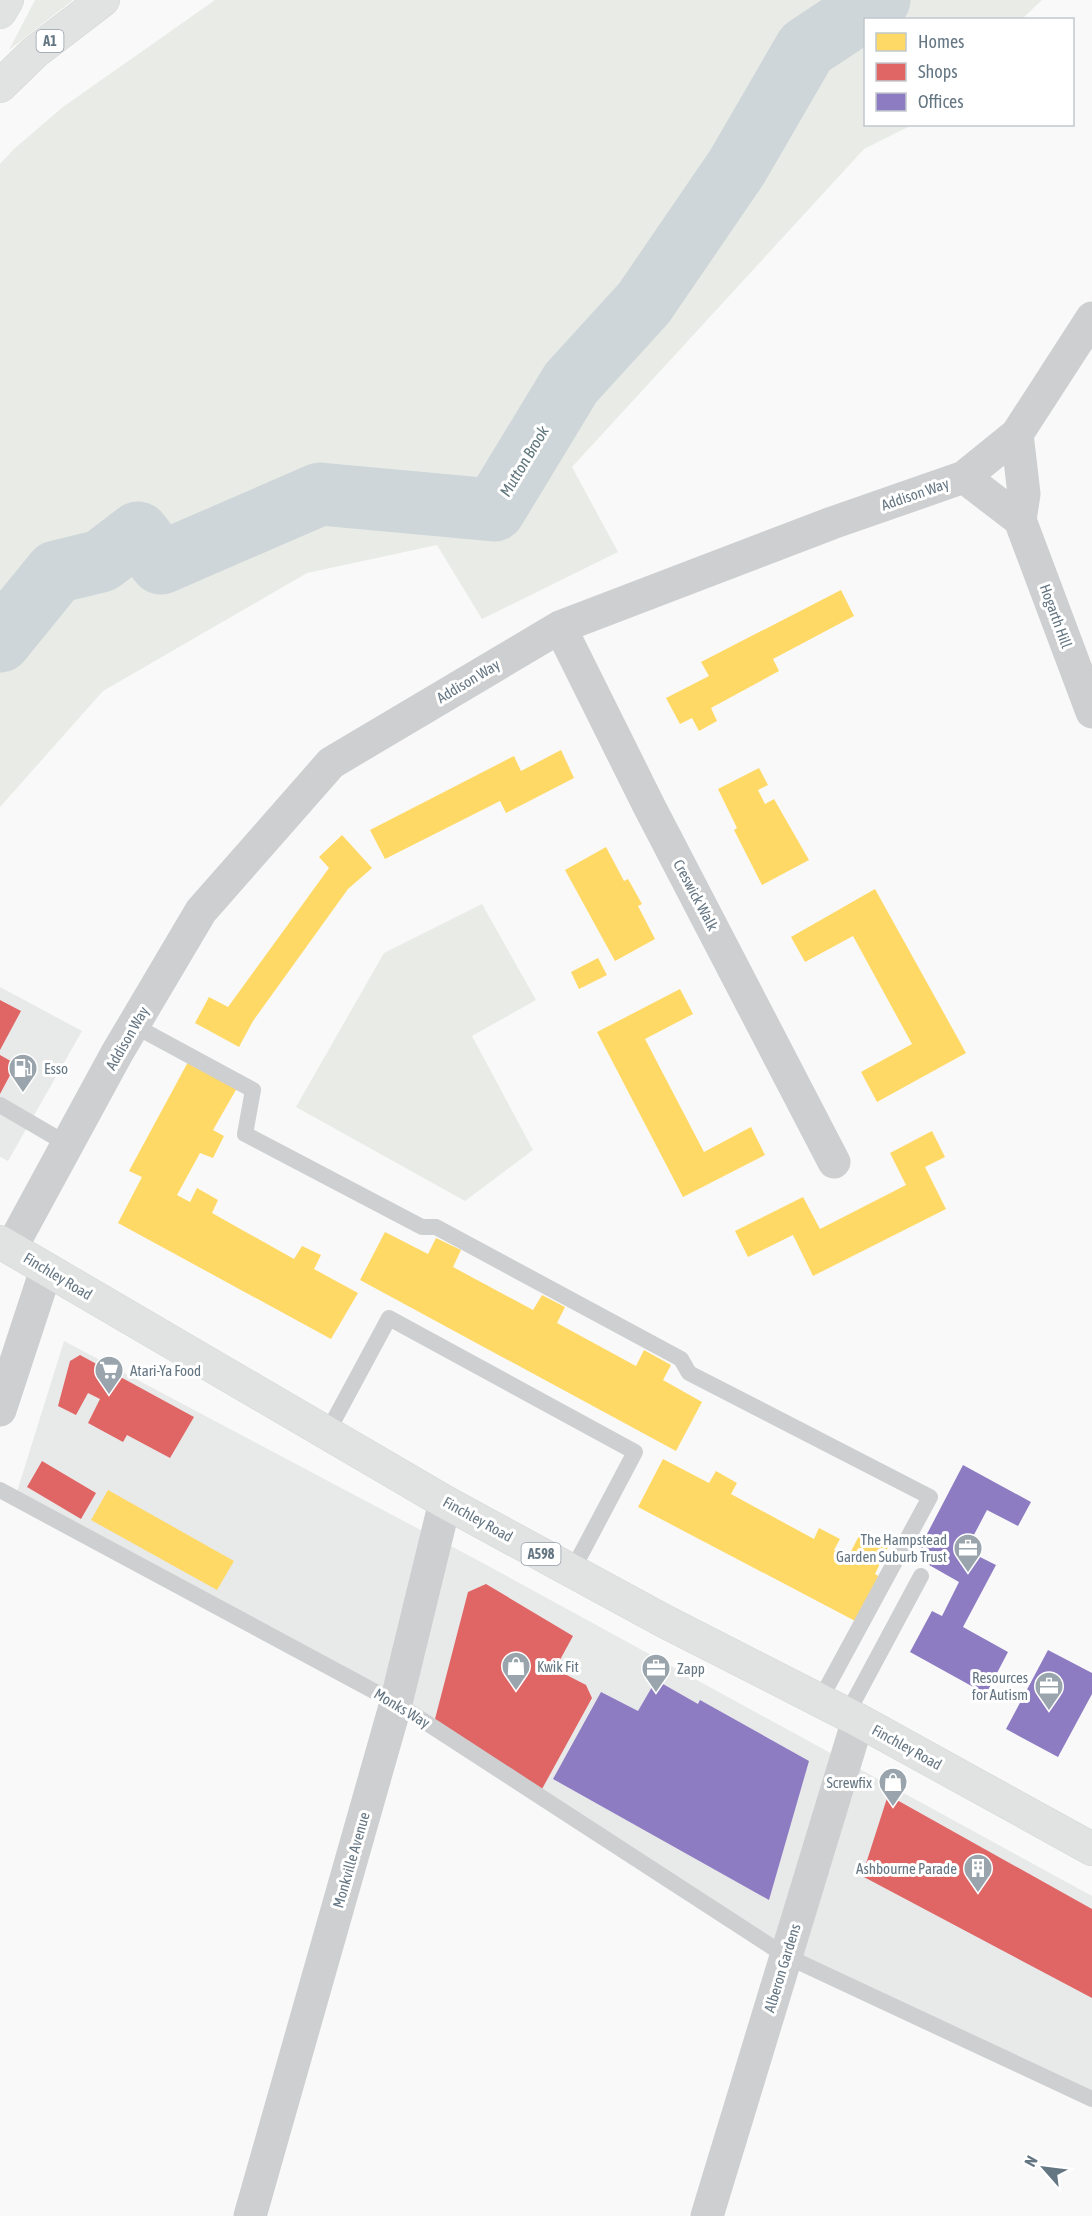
<svg xmlns="http://www.w3.org/2000/svg" width="1092" height="2216" font-family="'Asap Condensed',sans-serif">
<rect width="100%" height="100%" fill="#f9f9f9"/>
<path fill="#e8e9e9" d="M0 987 82 1031 8 1161 0 1157Z
M64 1341 481 1562 1092 1896V2099L786 1956 396 1703 15 1498Z"/>
<path fill="#e8ebe6" d="M35 0H73L9 50Z
M215 0H1042L1022 19 866 20V124L912 125 864 149 572 467 618 552 482 619 437 545 307 573 103 691 0 807V164L14 149 63 107Z
M482 904 536 1000 472 1036 533 1150 465 1201 296 1107 384 953Z"/>
<path fill="#ffd966" d="M841 590 854 616 773 659 779 671 711 708 717 721 699 731 692 718 680 724 666 698 709 676 701 662Z
M561 750 574 778 506 813 500 801 385 859 370 830 514 756 521 771Z
M759 768 768 785 758 790 765 804 774 799 809 860 762 885 734 830 737 828 718 789Z
M342 835 372 868 348 889 253 1021 239 1047 195 1023 209 997 228 1007 329 868 319 857Z
M606 847 624 881 628 879 642 904 638 906 655 939 615 961 565 870Z
M875 889 966 1053 877 1102 861 1072 912 1044 853 936 805 962 791 937Z
M598 958 607 975 579 989 571 972Z
M680 989 693 1014 645 1039 704 1152 751 1127 765 1155 683 1197 597 1032Z
M188 1062 237 1088 213 1130 224 1136 213 1158 200 1153 177 1195 190 1202 197 1188 218 1200 212 1213 294 1259 302 1246 321 1255 314 1269 358 1293 331 1339 118 1223 142 1177 129 1171Z
M932 1131 945 1157 925 1167 946 1209 813 1276 793 1235 748 1257 735 1231 803 1197 820 1229 906 1185 890 1153Z
M385 1232 428 1254 436 1238 461 1250 453 1267 533 1310 542 1295 565 1307 557 1323 636 1366 644 1350 671 1365 663 1380 702 1402 676 1451 360 1280Z
M663 1459 709 1483 716 1471 737 1483 731 1494 814 1539 819 1528 840 1539 834 1550 848 1557 861 1532 888 1547 875 1574 880 1577 857 1622 638 1507Z
M108 1490 234 1561 217 1590 91 1520Z"/>
<path fill="#e06666" d="M0 1000 21 1011 0 1050Z
M0 1055 16 1064 0 1094Z
M80 1355 194 1417 170 1458 127 1435 123 1442 88 1423 100 1399 88 1393 76 1415 58 1406 70 1361Z
M42 1461 96 1493 81 1519 27 1487Z
M486 1584 573 1636 555 1669 586 1685 592 1698 542 1789 435 1719 468 1592Z
M888 1795 1092 1909V1998L862 1876Z"/>
<path fill="#8e7cc3" d="M963 1465 1031 1502 1018 1526 987 1510 966 1550 996 1565 963 1627 1008 1652 986 1694 910 1652 932 1611 942 1616 959 1582 915 1557Z
M1048 1650 1092 1673V1694L1058 1757 1006 1729Z
M656 1680 698 1704 700 1700 809 1761 769 1900 553 1779 601 1692 638 1711Z"/>
<g fill="none" stroke-linecap="round" stroke-linejoin="round">
<path stroke="#ced6d9" stroke-width="63" d="M0 641 56 572 101 561 138 533 161 563 320 494 494 510 571 383 644 303 737 167 806 48 879 0"/>
<g stroke="#d5d6d7" stroke-width="34">
<path id="primary" d="M0 1242 445 1502 664 1621 858 1720 1092 1849"/>
</g>
<g stroke="#d5d6d6" stroke-width="34">
<path id="highway" d="M0 12 7 0
M0 86 35 52 103 0"/>
</g>
<path stroke="#cecfd0" stroke-width="16" d="M133 1025 253 1090 245 1134 422 1227H436L681 1359 689 1373 930 1497 820 1700
M0 1105 67 1144
M327 1433 389 1318 635 1452 572 1571
M0 1490 396 1703 786 1956 1092 2099
M847 1714 921 1576"/>
<path stroke="#cecfd0" stroke-width="33" d="M1017 434 1024 494 1020 520 1092 712
M964 477 1020 520
M560 627 649 806 834 1162
M11 1248 117 1053 201 911 331 763 560 627 832 523 964 477 1017 434 1092 318
M0 1410 46 1270
M250 2216 396 1703 445 1502
M707 2216 858 1720"/>
<use href="#primary" stroke="#e1e2e2" stroke-width="33"/>
<use href="#highway" stroke="#e1e2e2" stroke-width="33"/>
</g>
<defs>
<g id="fuel-pin" transform="scale(1.5)"><path d="M0 17L-7.5 6A9.5 9.5 0 1 1 7.5 6Z" fill="#99a4ac" stroke="#fff"/><path d="M-5.5-6h7V0h2V4h1.3V-2.5L3-4.5l.8-.8L6-3V5H2.5V1h-1V6h-7ZM-4.2-4.7v3.2H.2V-4.7Z" fill="#fff"/></g>
<g id="supermarket-pin" transform="scale(1.5)"><path d="M0 17L-7.5 6A9.5 9.5 0 1 1 7.5 6Z" fill="#99a4ac" stroke="#fff"/><path d="M-6-5.5h2.5l.6 2H6L4.5 2H-2.5L-4.4-4H-6ZM-1.5 3.2a1.3 1.3 0 1 0 .1 0ZM3 3.2a1.3 1.3 0 1 0 .1 0Z" fill="#fff"/></g>
<g id="office-pin" transform="scale(1.5)"><path d="M0 17L-7.5 6A9.5 9.5 0 1 1 7.5 6Z" fill="#99a4ac" stroke="#fff"/><path d="M-6-3h4V-5.5h4V-3h4V5H-6ZM-1-4.5V-3h2v-1.5ZM-6 0V1H6V0Z" fill="#fff"/></g>
<g id="shop-pin" transform="scale(1.5)"><path d="M0 17L-7.5 6A9.5 9.5 0 1 1 7.5 6Z" fill="#99a4ac" stroke="#fff"/><path d="M-5-2.5h2.3a2.7 3.5 0 0 1 5.4 0H5L5.5 6h-11ZM-1.5-2.5h3a1.5 2.3 0 0 0-3 0Z" fill="#fff"/></g>
<g id="building-pin" transform="scale(1.5)"><path d="M0 17L-7.5 6A9.5 9.5 0 1 1 7.5 6Z" fill="#99a4ac" stroke="#fff"/><path d="M-4-6H4V6H1V3H-1V6H-4ZM-2.5-4.3h1.7v1.8h-1.7ZM.8-4.3h1.7v1.8H.8ZM-2.5-1h1.7V.8h-1.7ZM.8-1h1.7V.8H.8Z" fill="#fff"/></g>
</defs>
<g fill-rule="evenodd">
<use href="#fuel-pin" x="23" y="1068"/>
<use href="#supermarket-pin" x="109" y="1370"/>
<use href="#office-pin" x="968" y="1548"/>
<use href="#shop-pin" x="516" y="1666"/>
<use href="#office-pin" x="656" y="1668"/>
<use href="#office-pin" x="1049" y="1686"/>
<use href="#shop-pin" x="893" y="1782"/>
<use href="#building-pin" x="978" y="1868"/>
</g>
<g text-anchor="middle" dominant-baseline="central" stroke-width="6" stroke-linejoin="round" paint-order="stroke">
<g fill="#fff" stroke="#939fa8" stroke-width="1.5">
<rect x="36.5" y="30" width="27" height="22" rx="4.5"/>
<rect x="521.5" y="1543" width="39" height="22" rx="4.5"/>
</g>
<g font-size="14" font-weight="bold" fill="#657683">
<text x="50" y="41">A1</text>
<text x="541" y="1554">A598</text>
</g>
<g font-size="15" fill="#657683" stroke="#fff">
<text transform="translate(915 494) rotate(-19)">Addison Way</text>
<text transform="translate(1056 616) rotate(70)">Hogarth Hill</text>
<text transform="translate(468 681) rotate(-31)">Addison Way</text>
<text transform="translate(696 895) rotate(62)">Creswick Walk</text>
<text transform="translate(127 1038) rotate(-60)">Addison Way</text>
<text transform="translate(58 1276) rotate(31)">Finchley Road</text>
<text transform="translate(478 1519) rotate(29)">Finchley Road</text>
<text transform="translate(402 1708) rotate(31)">Monks Way</text>
<text transform="translate(907 1747) rotate(29)">Finchley Road</text>
<text transform="translate(351 1860) rotate(-74)">Monkville Avenue</text>
<text transform="translate(782 1968) rotate(-73)">Alberon Gardens</text>
</g>
<g font-size="15" fill="#657683" stroke="#fff" text-anchor="start">
<text x="44" y="1068">Esso</text>
<text x="130" y="1370">Atari-Ya Food</text>
<text x="947" y="1539" text-anchor="end">The Hampstead<tspan x="947" dy="17">Garden Suburb Trust</tspan></text>
<text x="537" y="1666">Kwik Fit</text>
<text x="677" y="1668">Zapp</text>
<text x="1028" y="1677" text-anchor="end">Resources<tspan x="1028" dy="17">for Autism</tspan></text>
<text x="872" y="1782" text-anchor="end">Screwfix</text>
<text x="957" y="1868" text-anchor="end">Ashbourne Parade</text>
</g>
<g font-size="16" font-style="italic" fill="#60757c" stroke="#fff">
<text transform="translate(524 461) rotate(-59)">Mutton Brook</text>
</g>
</g>
<rect x="864" y="18" width="210" height="108" fill="#ffffff" stroke="#c1c8cd" stroke-width="1.5"/>
<rect x="876" y="33" width="30" height="18" fill="#ffd966" stroke="#c1c8cd" stroke-width="1.5"/>
<text x="918" y="48" font-size="18" fill="#657683">Homes</text>
<rect x="876" y="63" width="30" height="18" fill="#e06666" stroke="#c1c8cd" stroke-width="1.5"/>
<text x="918" y="78" font-size="18" fill="#657683">Shops</text>
<rect x="876" y="93" width="30" height="18" fill="#8e7cc3" stroke="#c1c8cd" stroke-width="1.5"/>
<text x="918" y="108" font-size="18" fill="#657683">Offices</text>
<g transform="translate(1044 2168) rotate(298)" stroke="#ffffff" stroke-width="4.5" paint-order="stroke">
<path d="M0-4.5L10 22L0 15L-10 22Z" fill="#657683"/>
<text y="-9" font-size="16" font-weight="bold" text-anchor="middle" fill="#657683">N</text>
</g>
</svg>
